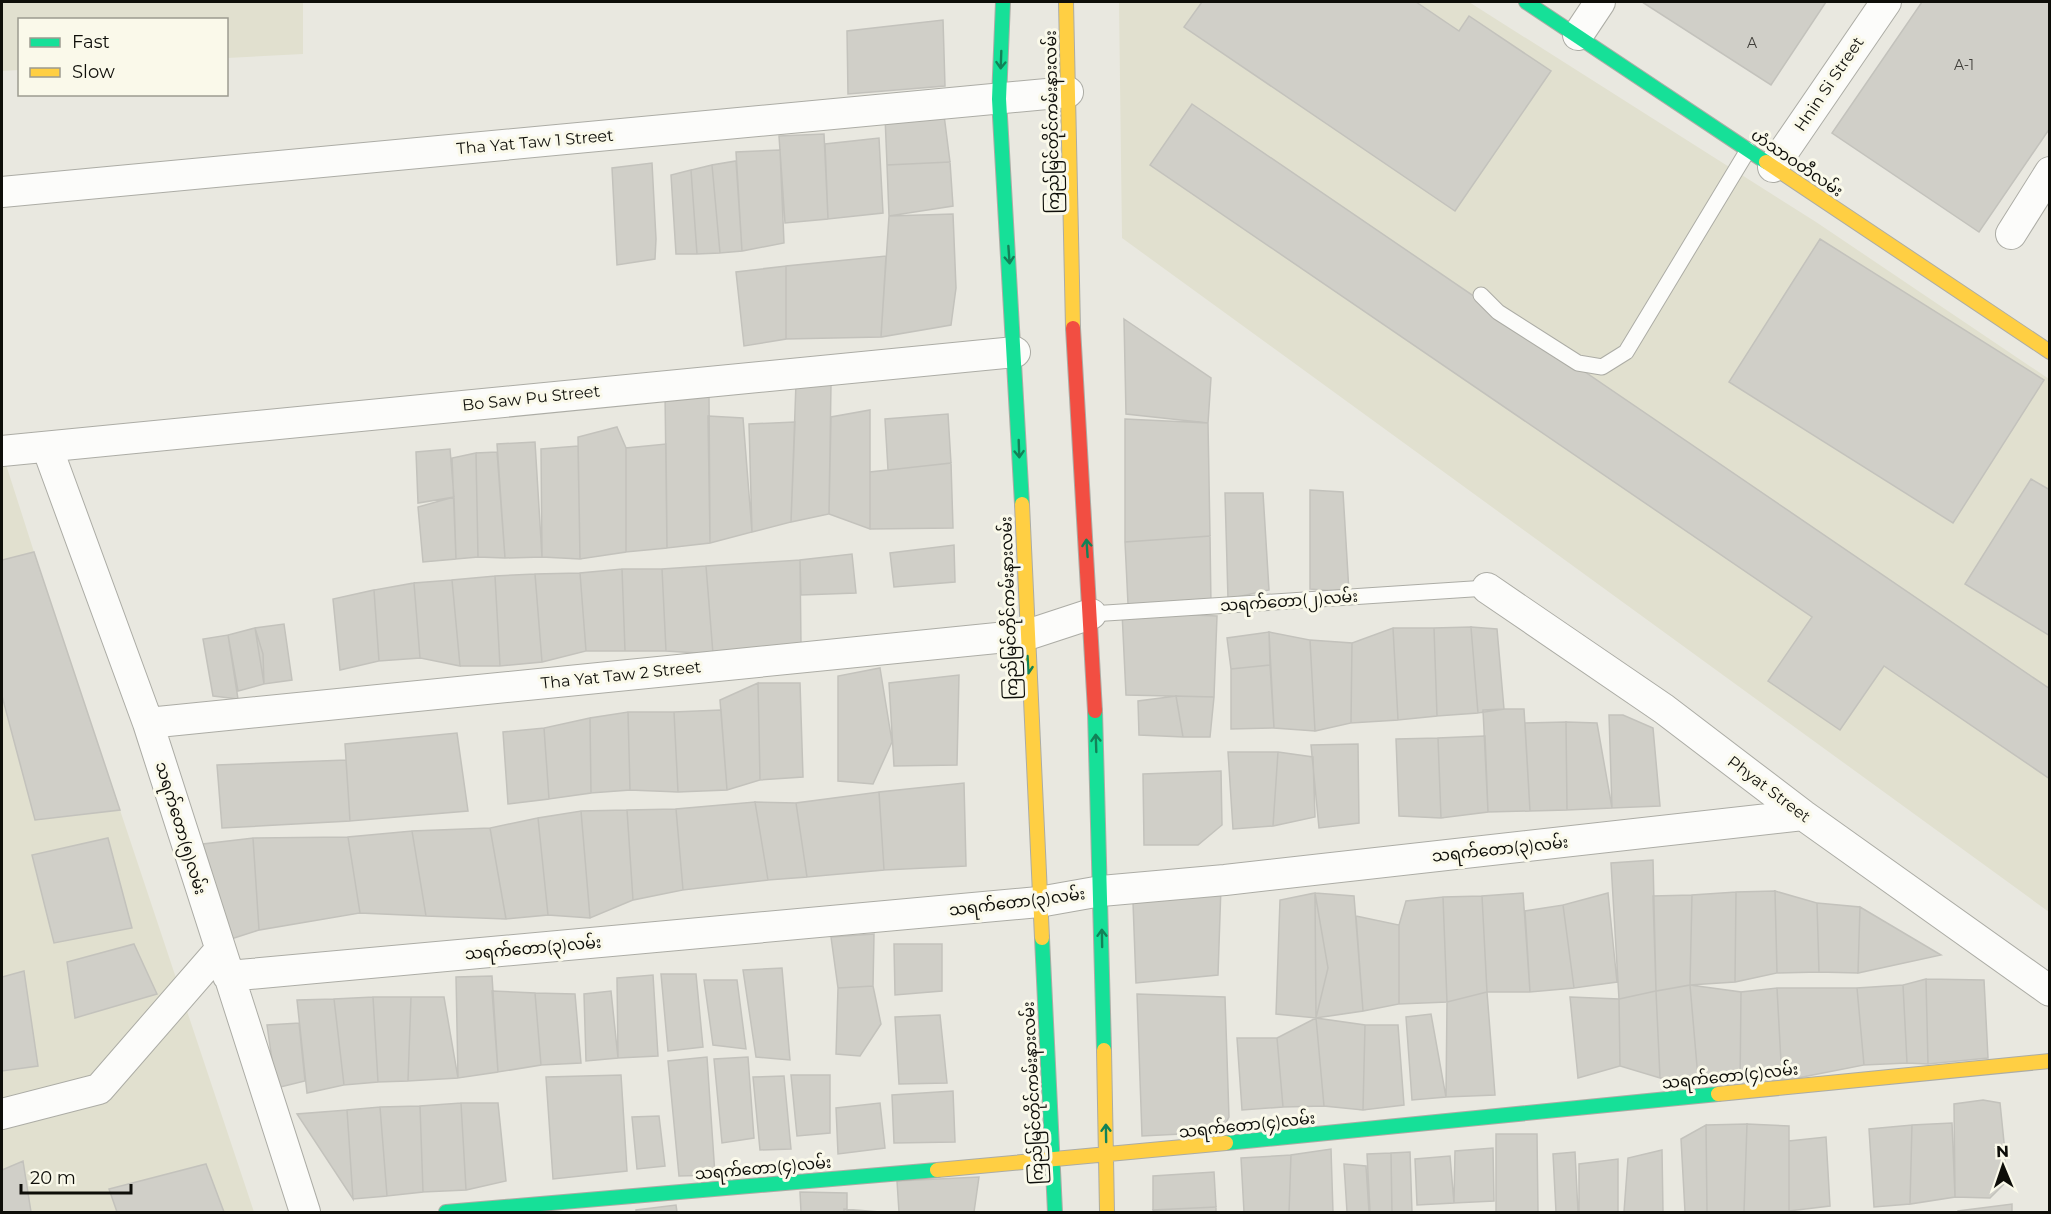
<svg xmlns="http://www.w3.org/2000/svg" width="2051" height="1214" font-family="Montserrat,'Noto Sans Myanmar',sans-serif">
<rect width="100%" height="100%" fill="#e9e8e0"/>
<path fill="#e1e0cf" d="M2 2H303V54L227 58 226 20H20L19 70 2 71Z
M1119 2H1469L1816 222 2049 379V912L1122 238Z
M2 452 34 552 254 1212H2Z"/>
<path fill="#d0cfc8" stroke="#c3c2bc" stroke-width="1.5" d="M1202 2H1416L1459 31 1469 16 1551 71 1455 211 1184 27Z
M1642 2H1826L1771 85Z
M1922 2H2050V128L1979 232 1832 133Z
M943 20 945 86 848 94 847 31Z
M1192 104 2050 689V779L1884 666 1840 730 1768 681 1812 617 1150 165Z
M944 115 950 162 887 165 885 116Z
M824 134 828 219 785 223 779 136Z
M879 138 883 213 828 219 825 144Z
M780 150 784 243 742 251 736 152Z
M736 161 742 251 720 253 712 165Z
M950 162 953 206 889 216 887 165Z
M652 163 656 239 655 259 617 265 612 168Z
M712 165 720 253 697 254 691 170Z
M691 170 697 254H676L671 175Z
M953 214 956 288 951 325 881 337 889 216Z
M1820 239 2044 380 1953 523 1729 382Z
M886 256 881 337 786 339V266Z
M786 266V339L744 346 736 272Z
M1124 319 1211 378 1208 423 1126 414Z
M796 383 831 384 829 514 791 522Z
M665 393 709 396 710 543 667 548Z
M870 410V529L829 514 831 417Z
M948 414 951 463 888 470 885 419Z
M708 416 743 418 752 532 710 543Z
M1125 419 1208 423 1210 536 1125 542Z
M795 422 791 522 752 532 749 424Z
M617 427 626 448V552L580 559 578 437Z
M535 442 542 557 505 558 497 444Z
M666 444 667 548 626 552V448Z
M578 446 580 559 542 557 541 449Z
M450 449 454 497 418 503 416 452Z
M497 452 505 558 478 557 476 453Z
M476 453 478 557 456 559 452 458Z
M951 463 953 528 870 529V472Z
M2031 479 2050 490V636L1965 584Z
M1310 490 1343 492 1349 592 1310 589Z
M1225 493H1263L1269 590 1228 599Z
M454 497 456 559 423 562 418 507Z
M1210 536 1211 605 1128 604 1125 542Z
M954 545 955 582 894 587 890 553Z
M34 552 120 810 35 820 2 696V560Z
M852 554 856 593 801 595 800 560Z
M800 560 801 645 713 654 706 566Z
M706 566 713 654 666 651 662 569Z
M622 569 625 651H586L580 573Z
M622 569H662L666 651H625Z
M580 573 586 651 542 662 535 574Z
M535 574 542 662 500 666 495 576Z
M495 576 500 666H460L452 580Z
M452 580 460 666 420 658 414 583Z
M414 583 420 658 379 661 374 590Z
M374 590 379 661 340 670 333 599Z
M1122 612 1217 616 1214 697 1126 695Z
M284 624 292 680 264 684 255 628Z
M1471 627 1478 713 1437 716 1434 628Z
M1471 627 1497 629 1504 709 1478 713Z
M255 628 263 654 264 684 238 691 228 635Z
M1393 628H1434L1437 716 1398 720Z
M1393 628 1398 720 1351 723 1352 643Z
M1269 632 1270 665 1231 669 1227 638Z
M1269 632 1310 640 1315 731 1274 728Z
M228 635 238 699 213 696 203 639Z
M1310 640 1352 643 1351 723 1315 731Z
M1270 665 1274 728 1231 729V669Z
M880 668 892 742 873 784 838 781V676Z
M959 675 957 765 894 766 889 683Z
M758 683H800L803 777 760 780Z
M758 683 760 780 727 790 720 700Z
M1176 696 1214 697 1210 737H1183Z
M1176 696 1183 737 1139 735 1138 701Z
M1504 709H1524L1530 811 1488 812 1483 710Z
M721 710 727 790 678 792 674 712Z
M628 712H674L678 792 630 790Z
M628 712 630 790 591 793 590 718Z
M1609 715H1623L1653 728 1660 806 1612 808Z
M590 718 591 793 549 799 544 728Z
M1566 722 1597 723 1612 808 1567 810Z
M1566 722 1567 810 1530 811 1525 723Z
M544 728 549 799 508 804 503 732Z
M457 733 468 811 350 821 345 744Z
M1485 736 1488 812 1441 818 1438 738Z
M1438 738 1441 818 1399 816 1396 739Z
M1358 744 1359 823 1319 828 1311 745Z
M1228 752H1278L1273 826 1233 829Z
M1278 752 1313 757 1315 817 1273 826Z
M346 760 350 821 222 828 217 765Z
M1221 771 1222 825 1198 845H1144L1143 774Z
M964 783 966 866 884 870 879 792Z
M879 792 884 870 807 877 796 803Z
M755 802 796 803 807 877 768 880Z
M755 802 768 880 683 890 676 809Z
M676 809 683 890 633 900 627 810Z
M627 810 633 900 590 918 581 811Z
M581 811 590 918 548 915 538 818Z
M538 818 548 915 506 919 490 828Z
M490 828 506 919 426 916 412 831Z
M412 831 426 916 360 913 348 837Z
M348 837 360 913 259 930 253 838Z
M108 838 132 928 54 943 32 855Z
M253 838 259 930 231 939 203 844Z
M1653 860 1656 991 1619 999 1611 863Z
M1221 886 1218 975 1136 983 1133 902Z
M1775 891 1777 973 1735 982 1736 892Z
M1775 891 1817 903 1819 972 1777 973Z
M1736 892 1735 982 1690 985 1692 895Z
M1315 893 1328 968 1316 1018 1276 1014 1280 900Z
M1315 893 1354 896 1363 1011 1316 1018Z
M1523 893 1530 992H1487L1482 896Z
M1608 893 1617 982 1574 988 1563 905Z
M1692 895 1690 985 1656 991 1653 896Z
M1482 896 1487 992 1447 1002 1443 897Z
M1443 897 1447 1002 1399 1004V925L1406 901Z
M1817 903 1860 907 1858 973 1819 972Z
M1563 905 1574 988 1530 992 1525 911Z
M1860 907 1941 955 1858 973Z
M1356 916 1399 925V1004L1363 1011Z
M874 934 873 986 838 988 831 937Z
M134 944 157 994 75 1018 67 962Z
M894 944H942V991L895 995Z
M782 968 790 1060 756 1057 743 970Z
M24 971 38 1066 2 1071V977Z
M661 974H696L703 1047 668 1051Z
M653 975 658 1056 618 1058 617 978Z
M492 976 498 1072 458 1078 456 977Z
M1926 979 1928 1064 1907 1063 1903 985Z
M1926 979 1984 980 1988 1058 1928 1064Z
M704 980H737L746 1049 713 1045Z
M1690 985 1698 1078H1660L1656 991Z
M1690 985 1741 992 1740 1087 1698 1078Z
M1903 985 1907 1063 1864 1065 1857 988Z
M873 986 881 1024 860 1056 836 1054 838 988Z
M1777 988 1782 1081 1740 1087 1741 992Z
M1777 988H1857L1864 1065 1782 1081Z
M492 991 535 993 541 1065 498 1072Z
M611 991 618 1058 586 1061 584 994Z
M1656 991 1660 1078 1620 1066 1619 999Z
M1487 992 1495 1095 1446 1097 1447 1002Z
M535 993 575 994 581 1063 541 1065Z
M1137 994 1225 997 1229 1117 1221 1132 1142 1136Z
M373 997 378 1082 344 1085 334 999Z
M373 997H411L408 1081 378 1082Z
M411 997H444L458 1078 408 1081Z
M1570 997 1619 999 1620 1066 1578 1078Z
M334 999 344 1085 307 1093 297 1000Z
M1431 1014 1446 1097 1412 1100 1406 1017Z
M940 1015 947 1083 899 1084 895 1017Z
M1316 1018 1324 1106 1283 1107 1277 1038Z
M1316 1018 1365 1025 1363 1110 1324 1106Z
M299 1023 305 1081 276 1088 267 1025Z
M1365 1025H1398L1404 1105 1363 1110Z
M1237 1038H1277L1283 1107 1242 1110Z
M707 1057 715 1175 679 1176 668 1061Z
M748 1057 754 1138 722 1143 714 1059Z
M621 1075 627 1171 553 1179 546 1077Z
M791 1075H830V1133L797 1136Z
M784 1076 791 1149 760 1150 753 1077Z
M953 1091 955 1142 894 1143 892 1095Z
M1983 1100 2000 1103 2005 1152 2004 1184 1990 1198 1955 1197 1954 1104Z
M461 1103H498L506 1181 466 1190Z
M461 1103 466 1190 423 1192 420 1106Z
M880 1103 885 1148 838 1154 836 1108Z
M420 1106 423 1192 387 1196 380 1107Z
M380 1107 387 1196 353 1199 347 1110Z
M347 1110 353 1199 297 1114Z
M659 1116 665 1166 637 1169 632 1117Z
M1952 1123 1955 1197 1910 1204 1912 1125Z
M1747 1124 1744 1212H1707L1706 1125Z
M1747 1124 1789 1126V1211L1744 1212Z
M1706 1125 1707 1212H1685L1681 1139Z
M1912 1125 1910 1204 1874 1207 1869 1129Z
M1496 1134H1537L1538 1212H1496Z
M1826 1137 1830 1206 1789 1211V1141Z
M1493 1148 1494 1201 1454 1203 1455 1151Z
M1331 1149 1333 1212H1289L1291 1155Z
M1662 1150 1663 1212H1624L1628 1158Z
M1410 1152 1412 1212H1392L1391 1153Z
M1575 1152 1578 1212H1556L1553 1154Z
M1391 1153 1392 1212H1370L1367 1154Z
M1291 1155 1289 1212H1244L1241 1158Z
M1450 1156 1454 1203 1417 1205 1415 1159Z
M1618 1159V1212H1579V1164Z
M23 1161 31 1212H2V1170Z
M206 1164 224 1212H117L109 1189Z
M1344 1164 1366 1166 1369 1212H1347Z
M1214 1172 1216 1207 1153 1210V1176Z
M979 1177 974 1212H899L897 1181Z
M800 1192 847 1193V1212H801Z
M2012 1204V1212H1958V1211Z
M676 1205 677 1212H636V1210Z
M1216 1207V1212H1154L1153 1210Z
M844 1209 880 1212H844Z"/>
<g fill="none" stroke-linecap="round" stroke-linejoin="round">
<g stroke="#acaca5" stroke-width="17">
<path id="lane" d="M1481 295 1498 312 1578 363 1602 367 1626 352 1748 150
M1091 614 1487 588"/>
</g>
<g stroke="#acaca5" stroke-width="32">
<path id="street" d="M1578 35 1600 2
M1773 167 1886 2
M2 192 1068 92
M2011 234 2050 172
M47 447 148 723 305 1212
M2 451 1015 352
M1487 588 1664 709 1803 815 2050 991
M148 723 1027 635 1091 614
M228 976 1039 902 1101 891 1225 880 1803 815
M2 1114 99 1089 219 951"/>
</g>
<g stroke="#acaca5" stroke-width="16">
<path id="fast" d="M1003 2 999 99 1022 504
M1526 2 1766 162
M1095 711 1104 1050
M1042 938 1055 1212
M1226 1143 1718 1094
M446 1212 937 1170"/>
</g>
<g stroke="#acaca5" stroke-width="16">
<path id="slow" d="M1066 2 1073 328
M1766 162 2050 352
M1022 504 1042 938
M1104 1050 1107 1212
M1718 1094 2050 1061
M937 1170 1226 1143"/>
</g>
<g stroke="#acaca5" stroke-width="16">
<path id="jam" d="M1073 328 1095 711"/>
</g>
<use href="#lane" stroke="#fcfcfa" stroke-width="15"/>
<use href="#street" stroke="#fcfcfa" stroke-width="30"/>
<use href="#fast" stroke="#16e098" stroke-width="14"/>
<use href="#slow" stroke="#ffcf43" stroke-width="14"/>
<use href="#jam" stroke="#f24e42" stroke-width="14"/>
</g>
<defs><path id="oneway-shaft" d="M-6 0H5M1.5-3L5.5 0L1.5 3" fill="none" stroke-width="1.6" stroke-linecap="round" stroke-linejoin="round" transform="scale(1.5)"/></defs>
<g stroke="#128258">
<use href="#oneway-shaft" transform="translate(1001 60) rotate(92)"/>
<use href="#oneway-shaft" transform="translate(1009 255) rotate(86)"/>
<use href="#oneway-shaft" transform="translate(1019 449) rotate(88)"/>
<use href="#oneway-shaft" transform="translate(1087 548) rotate(-94)"/>
<use href="#oneway-shaft" transform="translate(1028 665) rotate(87)"/>
<use href="#oneway-shaft" transform="translate(1096 743) rotate(-92)"/>
<use href="#oneway-shaft" transform="translate(1102 938) rotate(-91)"/>
<use href="#oneway-shaft" transform="translate(1106 1133) rotate(-91)"/>
</g>
<g text-anchor="middle" dominant-baseline="central" stroke-width="6" stroke-linejoin="round" paint-order="stroke">
<g font-size="14" fill="#403f3a">
<text x="1752" y="43">A</text>
<text x="1964" y="65">A-1</text>
</g>
<g font-size="16" fill="#0e0e09" stroke="#faf9ea">
<text transform="translate(1829 84) rotate(-56)">Hnin Si Street</text>
<text transform="translate(1052 122) rotate(-91)">ကြည်မြင်တိုင်ကမ်းနားလမ်း</text>
<text transform="translate(535 142) rotate(-5)">Tha Yat Taw 1 Street</text>
<text transform="translate(1797 163) rotate(34)">ဟံသာဝတီလမ်း</text>
<text transform="translate(531 398) rotate(-6)">Bo Saw Pu Street</text>
<text transform="translate(1289 601) rotate(-4)">သရက်တော(၂)လမ်း</text>
<text transform="translate(1009 608) rotate(-92)">ကြည်မြင်တိုင်ကမ်းနားလမ်း</text>
<text transform="translate(621 675) rotate(-6)">Tha Yat Taw 2 Street</text>
<text transform="translate(1769 789) rotate(37)">Phyat Street</text>
<text transform="translate(181 828) rotate(73)">သရက်တော(၅)လမ်း</text>
<text transform="translate(1500 849) rotate(-6)">သရက်တော(၃)လမ်း</text>
<text transform="translate(1017 902) rotate(-7)">သရက်တော(၃)လမ်း</text>
<text transform="translate(533 948) rotate(-5)">သရက်တော(၃)လမ်း</text>
<text transform="translate(1730 1076) rotate(-6)">သရက်တော(၄)လမ်း</text>
<text transform="translate(1033 1093) rotate(-93)">ကြည်မြင်တိုင်ကမ်းနားလမ်း</text>
<text transform="translate(1247 1125) rotate(-6)">သရက်တော(၄)လမ်း</text>
<text transform="translate(763 1168) rotate(-5)">သရက်တော(၄)လမ်း</text>
</g>
</g>
<rect width="2051" height="1214" fill="none" stroke="#0e0e09" stroke-width="6"/>
<rect x="18" y="18" width="210" height="78" fill="#faf9ea" stroke="#9c9b90" stroke-width="1.5"/>
<rect x="30" y="38" width="30" height="9" fill="#16e098" stroke="#9c9b90" stroke-width="1.5"/>
<text x="72" y="48" font-size="18" fill="#0e0e09">Fast</text>
<rect x="30" y="68" width="30" height="9" fill="#ffcf43" stroke="#9c9b90" stroke-width="1.5"/>
<text x="72" y="78" font-size="18" fill="#0e0e09">Slow</text>
<g transform="translate(2003 1166) rotate(358)" stroke="#faf9ea" stroke-width="4.5" paint-order="stroke">
<path d="M0-4.5L10 22L0 15L-10 22Z" fill="#0e0e09"/>
<text y="-9" font-size="16" font-weight="bold" text-anchor="middle" fill="#0e0e09">N</text>
</g>
<path d="M21 1184v9h110v-9" fill="none" stroke="#0e0e09" stroke-width="3"/>
<text x="30" y="1184" font-size="18" fill="#0e0e09" stroke="#faf9ea" stroke-width="4.5" paint-order="stroke">20 m</text>
</svg>
